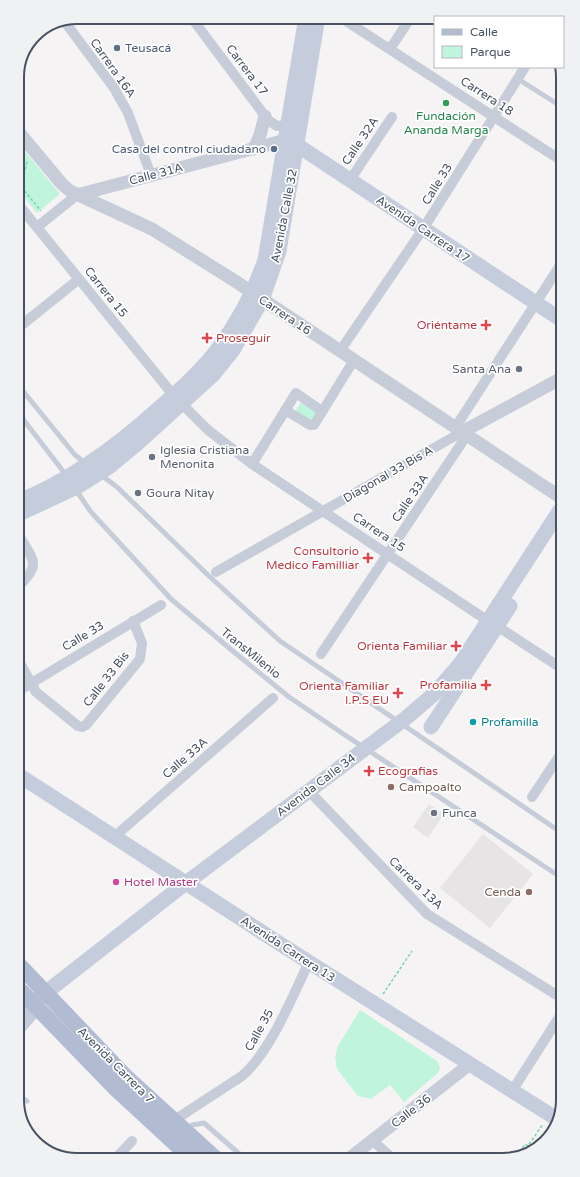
<svg xmlns="http://www.w3.org/2000/svg" width="580" height="1177" font-family="'Varela Round',sans-serif">
<rect width="100%" height="100%" fill="#f5f3f3"/>
<path fill="#e6e4e5" d="M429 804 444 814 428 838 413 827Z
M483 834 533 874 490 928 440 888Z"/>
<path fill="#c0f4dd" d="M17 142 60 194 37 213 18 189Z
M302 400 320 411 313 424 295 412Z
M360 1010 437 1061 440 1067 438 1073 404 1102 390 1085 371 1099 358 1096 337 1069 335 1057 338 1046Z"/>
<g fill="none" stroke-linecap="round" stroke-linejoin="round">
<path stroke="#75d5b6" stroke-width="1.5" stroke-dasharray="3 2" stroke-linecap="butt" d="M18 183 41 211
M20 194 27 161
M383 994 412 951
M528 1146 533 1149
M517 1156 525 1144 528 1146 543 1124"/>
<path stroke="#c6ccd8" stroke-width="5" d="M518 79 559 105
M18 385 75 455 85 463
M19 414 66 475
M101 475 117 487 209 576 280 641 562 833
M76 490 91 512 171 599 234 652 289 697 345 735 562 878
M21 1097 27 1101
M192 1125 204 1123 244 1158"/>
<path stroke="#c6ccd8" stroke-width="10" d="M191 17 268 120 277 126 288 125
M340 17 559 159
M65 22 114 88 128 113 151 175
M390 49 411 17
M350 180 392 117
M18 204 174 396
M37 227 77 195
M18 328 79 279
M340 351 423 229 525 67
M182 404 208 430 252 464 488 621
M285 410 310 425H314L354 360
M455 428 559 267
M252 464 296 393 322 411
M19 535C33 561 42 563 19 586
M216 572 462 432
M497 626 561 668
M321 654 467 435
M20 663 36 692 78 726 82 727 86 725 140 659 142 643 133 621
M20 690 161 605
M309 791 427 914 563 999
M532 797 562 752
M114 837 273 698
M512 1091 563 1011
M173 1121 242 1076C271 1051 292 997 309 962
M373 1141 391 1157
M115 1159 132 1141"/>
<path stroke="#c6ccd8" stroke-width="13" d="M17 130 61 183 70 191 152 229 235 281 560 497
M254 149 260 135 265 116
M77 195 286 140
M462 432 560 379
M21 1026 37 1008
M351 1157 470 1064"/>
<path stroke="#c5ccdc" stroke-width="15" d="M289 141 297 145 560 319
M19 501C71 480 117 446 159 408 180 390 200 372 217 350 237 323 254 292 265 260L306 17
M19 514 79 486 109 467 138 443 213 375 233 350 247 326 262 300 279 251 318 17
M431 727 510 606
M20 776 285 947 557 1119
M21 1012 178 889 406 718 434 694 460 664 560 510"/>
<path stroke="#b1bcd3" stroke-width="16" d="M21 967 126 1077 216 1159
M21 991 114 1087 192 1159"/>
</g>
<g fill="#5c6f8a" stroke="#fff" stroke-width="1.5">
<circle cx="117" cy="48" r="4"/>
<circle cx="274" cy="149" r="4"/>
</g>
<circle fill="#2e9e5b" stroke="#fff" stroke-width="1.5" cx="446" cy="103" r="4"/>
<g fill="#e0444e" stroke="#fff" stroke-width="1.5">
<path d="M484 319h4v4h4v4h-4v4h-4v-4h-4v-4h4z"/>
<path d="M205 332h4v4h4v4h-4v4h-4v-4h-4v-4h4z"/>
<path d="M366 552h4v4h4v4h-4v4h-4v-4h-4v-4h4z"/>
<path d="M454 640h4v4h4v4h-4v4h-4v-4h-4v-4h4z"/>
<path d="M484 679h4v4h4v4h-4v4h-4v-4h-4v-4h4z"/>
<path d="M396 687h4v4h4v4h-4v4h-4v-4h-4v-4h4z"/>
<path d="M367 765h4v4h4v4h-4v4h-4v-4h-4v-4h4z"/>
</g>
<g fill="#6b7280" stroke="#fff" stroke-width="1.5">
<circle cx="519" cy="369" r="4"/>
<circle cx="152" cy="457" r="4"/>
<circle cx="138" cy="493" r="4"/>
<circle cx="434" cy="813" r="4"/>
</g>
<circle fill="#0f9aa8" stroke="#fff" stroke-width="1.5" cx="473" cy="722" r="4"/>
<g fill="#8d6e63" stroke="#fff" stroke-width="1.5">
<circle cx="391" cy="787" r="4"/>
<circle cx="529" cy="892" r="4"/>
</g>
<circle fill="#d1479c" stroke="#fff" stroke-width="1.5" cx="116" cy="882" r="4"/>
<g text-anchor="middle" dominant-baseline="central" stroke-width="3.5" stroke-linejoin="round" paint-order="stroke">
<g font-size="12" fill="#4e5e75" stroke="#fff" text-anchor="start">
<text x="125" y="48">Teusacá</text>
<text x="266" y="149" text-anchor="end">Casa del control ciudadano</text>
</g>
<g font-size="12" fill="#495262" stroke="#fff">
<text transform="translate(113 68) rotate(55)">Carrera 16A</text>
<text transform="translate(247 70) rotate(53)">Carrera 17</text>
<text transform="translate(487 96) rotate(33)">Carrera 18</text>
<text transform="translate(360 141) rotate(-56)">Calle 32A</text>
<text transform="translate(156 174) rotate(-15)">Calle 31A</text>
<text transform="translate(437 184) rotate(-58)">Calle 33</text>
<text transform="translate(284 216) rotate(-79)">Avenida Calle 32</text>
<text transform="translate(423 229) rotate(34)">Avenida Carrera 17</text>
<text transform="translate(106 292) rotate(51)">Carrera 15</text>
<text transform="translate(285 315) rotate(34)">Carrera 16</text>
<text transform="translate(388 474) rotate(-30)">Diagonal 33 Bis A</text>
<text transform="translate(410 498) rotate(-56)">Calle 33A</text>
<text transform="translate(379 532) rotate(34)">Carrera 15</text>
<text transform="translate(83 636) rotate(-31)">Calle 33</text>
<text transform="translate(251 653) rotate(39)">TransMilenio</text>
<text transform="translate(106 679) rotate(-52)">Calle 33 Bis</text>
<text transform="translate(185 758) rotate(-41)">Calle 33A</text>
<text transform="translate(316 785) rotate(-37)">Avenida Calle 34</text>
<text transform="translate(416 883) rotate(44)">Carrera 13A</text>
<text transform="translate(288 949) rotate(33)">Avenida Carrera 13</text>
<text transform="translate(259 1030) rotate(-61)">Calle 35</text>
<text transform="translate(116 1065) rotate(45)">Avenida Carrera 7</text>
<text transform="translate(411 1111) rotate(-38)">Calle 36</text>
</g>
<g font-size="12" fill="#27864d" stroke="#fff">
<text x="446" y="116">Fundación<tspan x="446" dy="14">Ananda Marga</tspan></text>
</g>
<g font-size="12" fill="#be3a42" stroke="#fff" text-anchor="end">
<text x="477" y="325">Oriéntame</text>
<text x="216" y="338" text-anchor="start">Proseguir</text>
<text x="359" y="551">Consultorio<tspan x="359" dy="14">Medico Familliar</tspan></text>
<text x="447" y="646">Orienta Familiar</text>
<text x="477" y="685">Profamilia</text>
<text x="389" y="686">Orienta Familiar<tspan x="389" dy="14">I.P.S EU</tspan></text>
<text x="378" y="771" text-anchor="start">Ecografias</text>
</g>
<g font-size="12" fill="#5b616d" stroke="#fff" text-anchor="start">
<text x="511" y="369" text-anchor="end">Santa Ana</text>
<text x="160" y="450">Iglesia Cristiana<tspan x="160" dy="14">Menonita</tspan></text>
<text x="146" y="493">Goura Nitay</text>
<text x="442" y="813">Funca</text>
</g>
<g font-size="12" fill="#0d838f" stroke="#fff" text-anchor="start">
<text x="481" y="722">Profamilla</text>
</g>
<g font-size="12" fill="#785e54" stroke="#fff" text-anchor="start">
<text x="399" y="787">Campoalto</text>
<text x="521" y="892" text-anchor="end">Cenda</text>
</g>
<g font-size="12" fill="#b23c85" stroke="#fff" text-anchor="start">
<text x="124" y="882">Hotel Master</text>
</g>
</g>
<path d="M0 0H580V1177H0ZM77 24H503A53 53 0 0 1 556 77V1100A53 53 0 0 1 503 1153H77A53 53 0 0 1 24 1100V77A53 53 0 0 1 77 24Z" fill="#f0f1f2" fill-rule="evenodd"/>
<path fill="none" stroke="#495262" stroke-width="2" d="M77 24H503A53 53 0 0 1 556 77V1100A53 53 0 0 1 503 1153H77A53 53 0 0 1 24 1100V77A53 53 0 0 1 77 24Z"/>
<rect x="434" y="16" width="130" height="52" fill="#ffffff" stroke="#b6bac0"/>
<rect x="442" y="29" width="20" height="6" fill="#b1bcd3" stroke="#b6bac0"/>
<text x="470" y="36" font-size="12" fill="#495262">Calle</text>
<rect x="442" y="46" width="20" height="12" fill="#c0f4dd" stroke="#b6bac0"/>
<text x="470" y="56" font-size="12" fill="#495262">Parque</text>
</svg>
